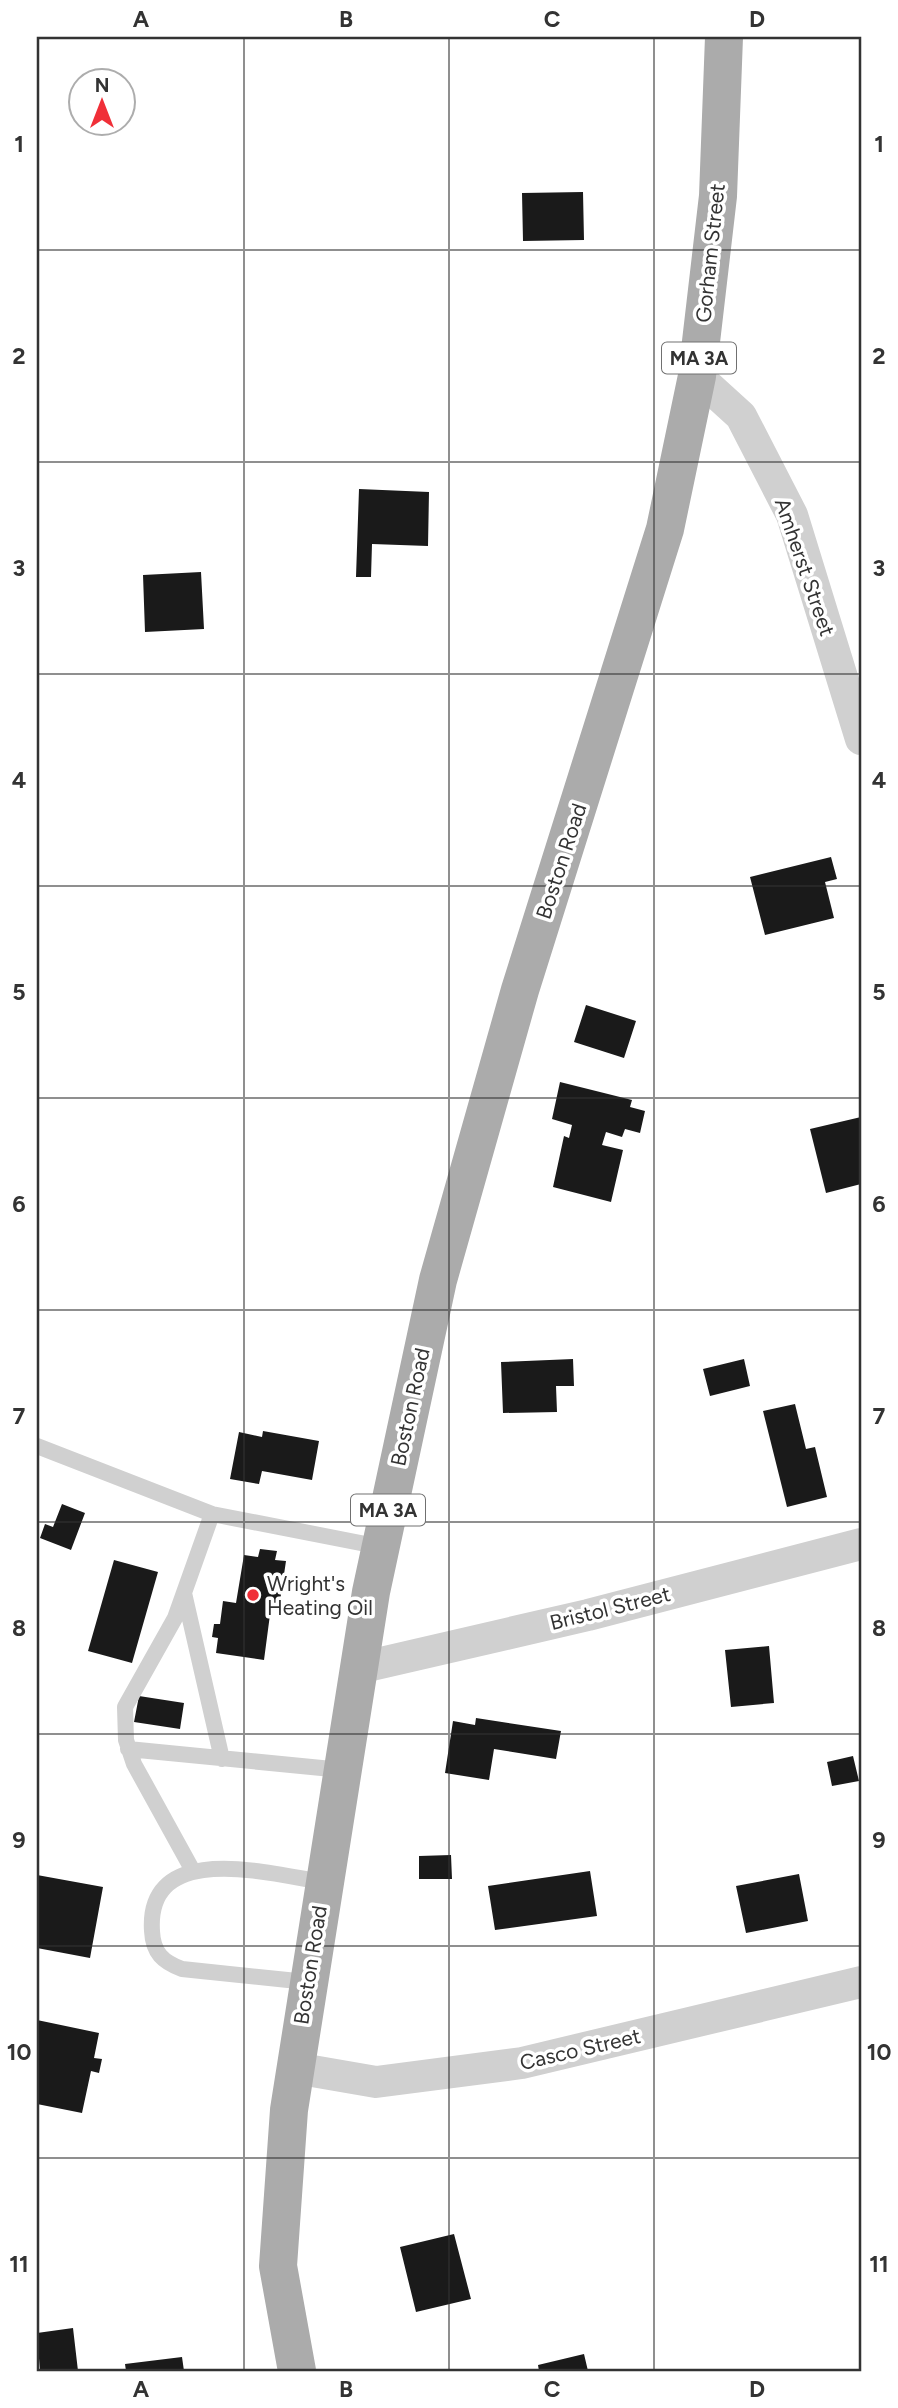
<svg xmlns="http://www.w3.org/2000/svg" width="898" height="2408" font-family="Figtree,sans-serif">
<rect width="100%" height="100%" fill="#fff"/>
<path fill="#1a1a1a" d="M583 192 584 240 523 241 522 193Z
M359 489 429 492 428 546 372 544 371 577H356Z
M201 572 204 629 145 632 143 575Z
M831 857 837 879 825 882 834 918 765 935 750 877Z
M586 1005 636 1021 624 1058 574 1042Z
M560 1082 632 1100 630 1107 645 1111 640 1133 625 1129 622 1137 606 1132 602 1145 623 1150 611 1202 553 1187 564 1136 569 1138 572 1125 552 1119Z
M861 1117V1184L826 1193 810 1129Z
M573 1359 574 1386H556L557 1412 503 1413 501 1362Z
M744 1359 750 1386 710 1396 703 1369Z
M795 1404 806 1449 815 1447 827 1497 787 1507 763 1411Z
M263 1431 319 1441 312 1480 262 1471 259 1484 230 1479 239 1432 262 1437Z
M62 1504 85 1513 71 1550 40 1538 45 1524 53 1527Z
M260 1549 277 1551 275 1560 286 1561 279 1608 271 1607 264 1660 216 1653 218 1638 212 1637 214 1624H220L223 1601 236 1603 244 1555 258 1557Z
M114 1560 158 1572 132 1663 88 1651Z
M769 1646 774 1703 731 1707 725 1650Z
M139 1696 184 1703 180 1729 134 1722Z
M476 1718 561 1731 556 1759 494 1749 489 1780 445 1773 453 1721 475 1725Z
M853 1756 859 1781 832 1786 827 1762Z
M451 1855 452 1879H419V1856Z
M590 1871 597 1916 495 1930 488 1886Z
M799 1874 808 1921 746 1933 736 1886Z
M37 1875 103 1887 90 1958 37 1948Z
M37 2020 99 2033 94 2058 102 2059 99 2073 91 2071 82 2113 37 2104Z
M454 2234 471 2299 416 2312 400 2247Z
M73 2328 78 2371H40L37 2333Z
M584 2354 588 2371H539L538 2365Z
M182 2357 184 2371H126L125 2364Z"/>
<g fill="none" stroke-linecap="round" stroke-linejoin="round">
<path stroke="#d0d0d0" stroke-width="16" d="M37 1446 212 1514
M184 1593 222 1759
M128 1749 342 1770
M193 1871 134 1764 126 1740 125 1707 175 1618 212 1514 381 1547
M307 1982 182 1969C163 1962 153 1953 152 1931 146 1839 271 1874 323 1882"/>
<path stroke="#d0d0d0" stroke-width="32" d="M697 376 741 416 792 515 861 739
M359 1668 588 1615 861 1544
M295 2068 376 2082 522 2063 861 1982"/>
<path stroke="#ababab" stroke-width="38" d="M297 2371 278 2266 289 2110 371 1592 438 1280 520 990 665 529 697 376 718 196 724 37"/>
</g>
<path fill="none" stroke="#333" stroke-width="2" stroke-opacity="0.55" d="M244 37V2371M449 37V2371M654 37V2371M37 250H861M37 462H861M37 674H861M37 886H861M37 1098H861M37 1310H861M37 1522H861M37 1734H861M37 1946H861M37 2158H861"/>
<circle fill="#f02f38" stroke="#fff" stroke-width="2.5" cx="253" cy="1595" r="7"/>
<g text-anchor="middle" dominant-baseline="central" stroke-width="7" stroke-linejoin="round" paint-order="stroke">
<g fill="#fff" stroke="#707070" stroke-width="2">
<rect x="662" y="342.5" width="74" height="31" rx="5"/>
<rect x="351" y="1494.5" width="74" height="31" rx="5"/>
</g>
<g font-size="19" font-weight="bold" fill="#333">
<text x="699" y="358">MA 3A</text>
<text x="388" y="1510">MA 3A</text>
</g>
<g font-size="21" fill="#333" stroke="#fff">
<text transform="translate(710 253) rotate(-84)">Gorham Street</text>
<text transform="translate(805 567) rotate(71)">Amherst Street</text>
<text transform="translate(561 861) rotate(-72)">Boston Road</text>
<text transform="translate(410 1407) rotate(-78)">Boston Road</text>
<text transform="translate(610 1608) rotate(-14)">Bristol Street</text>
<text transform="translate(310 1965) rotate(-81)">Boston Road</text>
<text transform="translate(580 2049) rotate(-13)">Casco Street</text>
</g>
<g font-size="21" fill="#333" stroke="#fff" text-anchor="start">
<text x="267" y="1583">Wright's<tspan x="267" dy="24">Heating Oil</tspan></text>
</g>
</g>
<rect width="898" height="2408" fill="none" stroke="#ffffff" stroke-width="77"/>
<g transform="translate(102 102)"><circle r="33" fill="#ffffff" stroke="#adadad" stroke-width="2"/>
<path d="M0-5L12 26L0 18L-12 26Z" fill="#f02f38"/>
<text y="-10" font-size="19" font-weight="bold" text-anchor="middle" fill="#333333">N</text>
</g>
<rect x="38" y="38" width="822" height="2332" fill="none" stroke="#333" stroke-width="2.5"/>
<g font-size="23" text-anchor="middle" font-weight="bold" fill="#333">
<text x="141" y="27">A</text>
<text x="346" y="27">B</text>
<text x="552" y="27">C</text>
<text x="757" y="27">D</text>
<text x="19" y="152">1</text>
<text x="879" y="152">1</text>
<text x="19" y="364">2</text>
<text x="879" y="364">2</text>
<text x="19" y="576">3</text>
<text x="879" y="576">3</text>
<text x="19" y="788">4</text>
<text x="879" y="788">4</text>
<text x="19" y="1000">5</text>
<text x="879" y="1000">5</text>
<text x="19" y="1212">6</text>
<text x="879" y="1212">6</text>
<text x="19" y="1424">7</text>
<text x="879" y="1424">7</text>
<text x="19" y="1636">8</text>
<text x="879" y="1636">8</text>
<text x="19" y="1848">9</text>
<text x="879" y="1848">9</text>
<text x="19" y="2060">10</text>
<text x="879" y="2060">10</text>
<text x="19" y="2272">11</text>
<text x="879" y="2272">11</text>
<text x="141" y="2397">A</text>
<text x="346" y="2397">B</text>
<text x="552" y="2397">C</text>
<text x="757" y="2397">D</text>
</g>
</svg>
